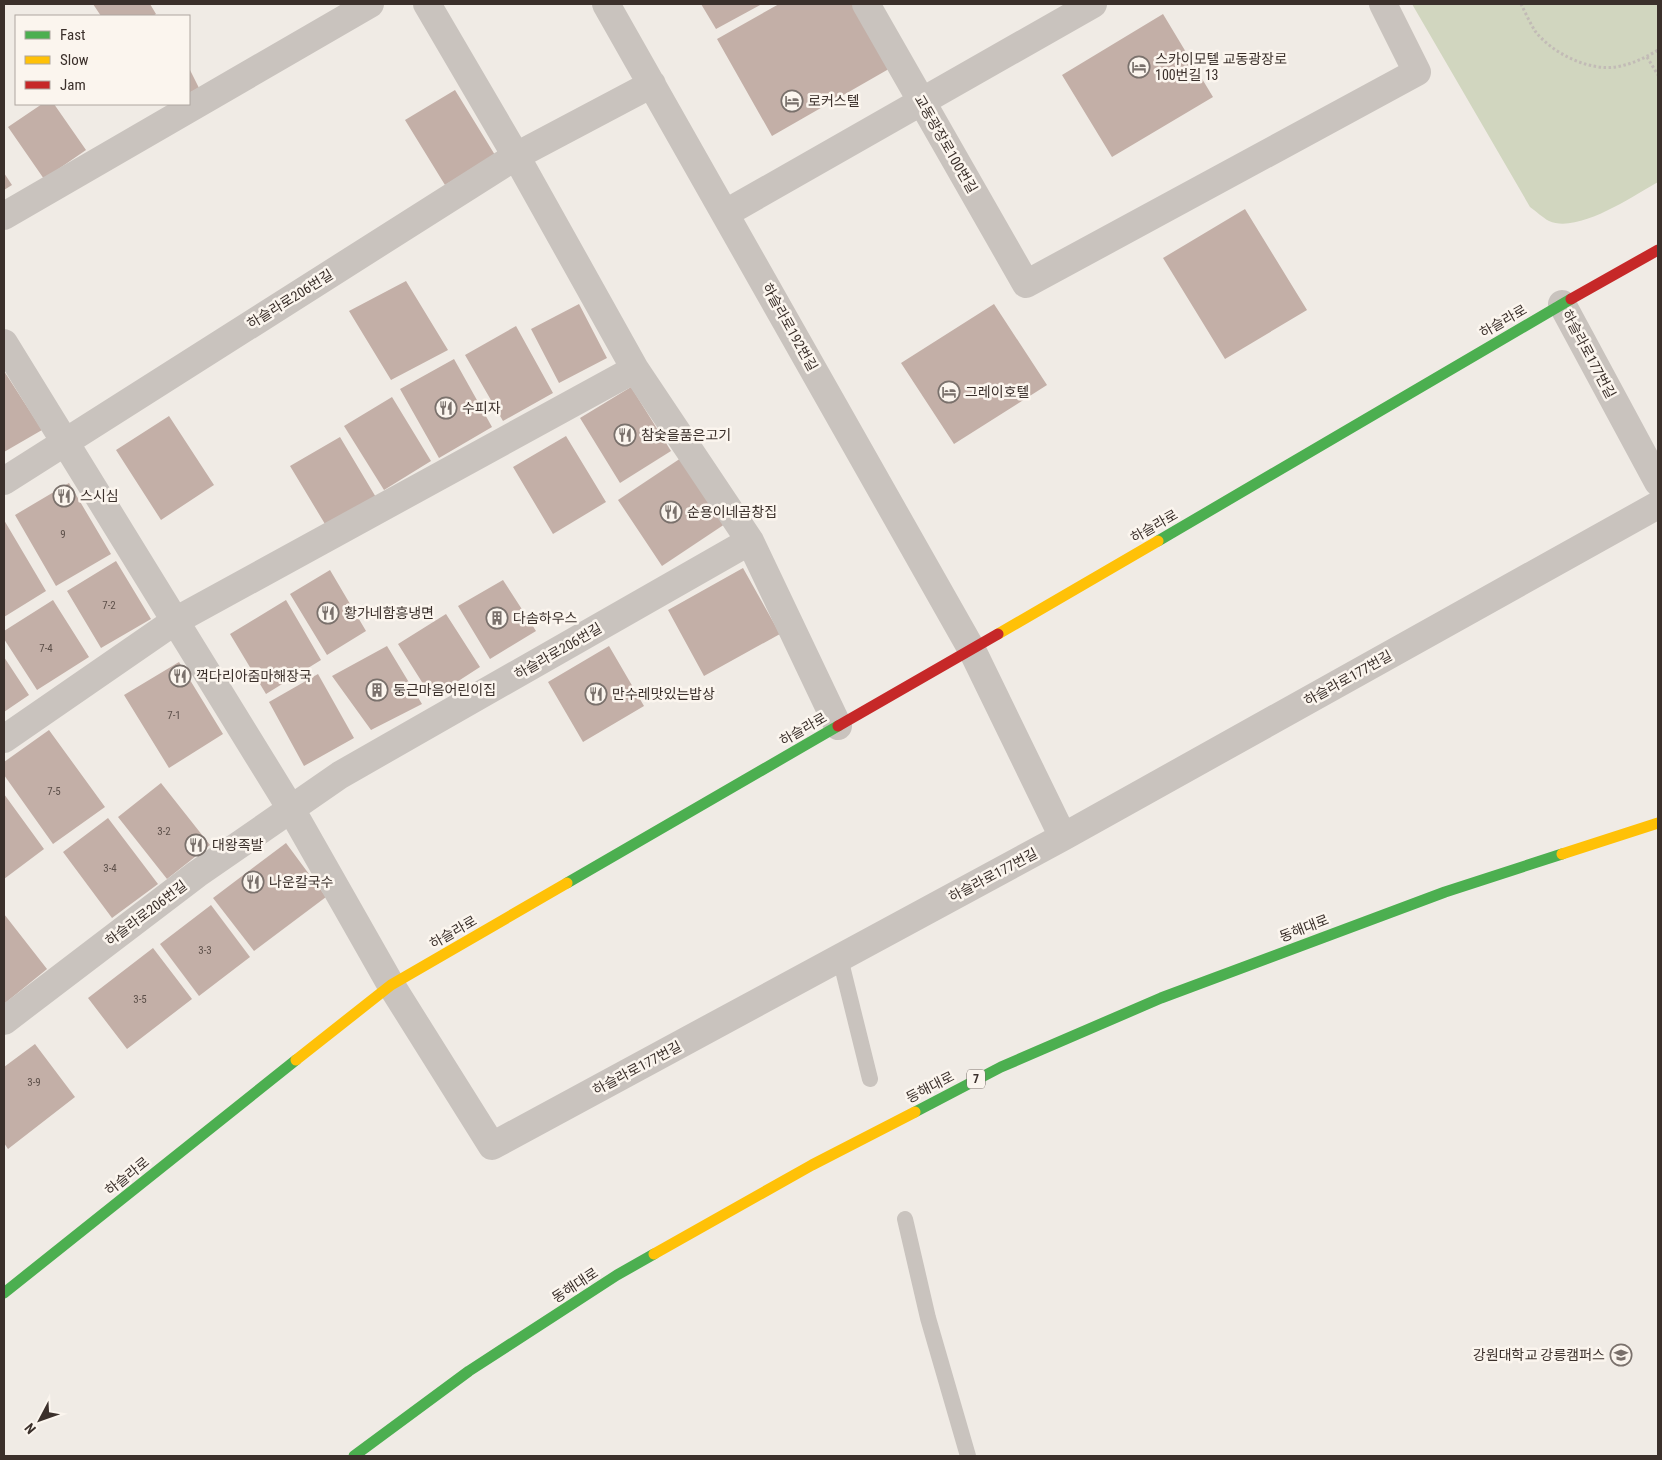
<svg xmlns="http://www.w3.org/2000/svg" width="1662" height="1460" font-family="'Roboto Condensed','Noto Sans KR',sans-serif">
<rect width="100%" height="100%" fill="#f0ebe5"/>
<path fill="#d1d6bf" d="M1412 4H1658V182C1633 196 1578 234 1549 221 1543 218 1536 211 1530 207Z"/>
<path fill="#c3afa7" d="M93 4H150L156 14 153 16H101Z
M701 4H762L716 29Z
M779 4H858L894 66 772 136 717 39Z
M1163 14 1213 97 1112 157 1062 75Z
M189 68 199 88 189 93Z
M455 90 495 155 445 185 405 120Z
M42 104H54L86 150 44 179 8 127Z
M4 173 12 185 4 190Z
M1245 209 1307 310 1225 359 1163 258Z
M406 281 448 350 391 380 349 311Z
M579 304 607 358 559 383 531 329Z
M994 304 1047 385 954 444 901 363Z
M516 326 553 393 503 421 465 355Z
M454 359 492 427 439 458 400 389Z
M4 371 42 430 4 452Z
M631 387 671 451 620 483 580 418Z
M392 397 431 461 384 490 344 426Z
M169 416 214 485 161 520 116 450Z
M566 436 606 502 553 534 513 467Z
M340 437 377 499 328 529 290 466Z
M681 458 725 524 662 566 618 500Z
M69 483 111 554 56 586 15 515Z
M4 520 46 591 4 617Z
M116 561 151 619 101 648 67 591Z
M743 568 780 634 704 676 668 610Z
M330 570 366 631 327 655 290 594Z
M503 580 536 631 490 659 458 606Z
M53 600 89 657 37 690 4 639V631Z
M286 600 321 660 266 694 230 634Z
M446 614 480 667 432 698 398 644Z
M387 646 422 704 371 730 332 676Z
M609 646 644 706 583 742 548 682Z
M4 657 29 695 4 712Z
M179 662 223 734 169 768 124 695Z
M318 674 354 738 304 766 269 702Z
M49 730 105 807 53 844 4 775V762Z
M161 783 210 845 167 879 118 817Z
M4 794 44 849 4 879Z
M108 818 158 884 112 918 63 852Z
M286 843 326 897 254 951 213 898Z
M211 905 250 957 199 996 160 944Z
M4 914 47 969 4 1004Z
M153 948 192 999 127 1049 88 998Z
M35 1044 75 1097 8 1149 4 1143V1067Z"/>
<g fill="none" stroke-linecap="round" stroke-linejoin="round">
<path stroke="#c2bbb6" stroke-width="3" stroke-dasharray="2.5 2.5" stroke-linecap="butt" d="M1521 4C1525 12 1530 23 1535 31 1552 53 1588 71 1616 67 1632 64 1645 58 1658 50
M1647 57 1658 75"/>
<path stroke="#c9c3be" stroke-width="16" d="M840 958 870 1079
M905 1219 928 1318 968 1456"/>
<path stroke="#c9c3be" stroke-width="28" d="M427 4 516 156 635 369 750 541 838 726
M606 4 972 650 1063 837
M866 4 1026 284 1417 72 1383 4
M726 213 1093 4
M4 216 370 4
M1562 304 1658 482
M4 343 291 809 391 985 492 1146 1063 837 1658 505
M4 481 516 156 652 84
M4 739 175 621 635 369
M4 1021 197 874 340 775 750 541"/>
<path stroke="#4caf50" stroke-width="11" d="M1158 541 1571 299
M567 883 838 726
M915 1112 1001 1067 1161 998 1445 892 1562 854
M4 1293 296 1060
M354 1456 469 1371 617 1275 654 1254"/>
<path stroke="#ffc107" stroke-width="11" d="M998 634 1158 541
M1562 854 1658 823
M296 1060 391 985 567 883
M654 1254 812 1165 915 1112"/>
<path stroke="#c62828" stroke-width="11" d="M1571 299 1658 250
M838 726 998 634"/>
</g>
<defs>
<g id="hotel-ring" transform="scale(1.125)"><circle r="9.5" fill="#fbf5ee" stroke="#7a716c" stroke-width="1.5"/><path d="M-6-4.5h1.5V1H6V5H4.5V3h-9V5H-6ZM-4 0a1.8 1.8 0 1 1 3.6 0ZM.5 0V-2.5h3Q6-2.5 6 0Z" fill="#7a716c"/></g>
<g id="restaurant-ring" transform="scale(1.125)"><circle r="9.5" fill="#fbf5ee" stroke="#7a716c" stroke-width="1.5"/><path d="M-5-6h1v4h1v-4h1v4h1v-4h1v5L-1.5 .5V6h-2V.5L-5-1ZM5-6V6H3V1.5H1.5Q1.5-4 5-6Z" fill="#7a716c"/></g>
<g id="building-ring" transform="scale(1.125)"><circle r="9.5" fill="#fbf5ee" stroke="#7a716c" stroke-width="1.5"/><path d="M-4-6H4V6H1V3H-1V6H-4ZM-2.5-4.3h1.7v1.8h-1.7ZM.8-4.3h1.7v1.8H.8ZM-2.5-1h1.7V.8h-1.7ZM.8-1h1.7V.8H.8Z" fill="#7a716c"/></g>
<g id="university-ring" transform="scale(1.125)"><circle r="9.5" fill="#fbf5ee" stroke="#7a716c" stroke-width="1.5"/><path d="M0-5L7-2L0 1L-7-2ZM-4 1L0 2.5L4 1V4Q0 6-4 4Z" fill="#7a716c"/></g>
</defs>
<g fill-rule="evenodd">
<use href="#hotel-ring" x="1139" y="67"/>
<use href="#hotel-ring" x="792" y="101"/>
<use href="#hotel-ring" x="949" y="392"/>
<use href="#restaurant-ring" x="446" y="408"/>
<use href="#restaurant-ring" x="625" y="435"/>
<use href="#restaurant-ring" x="64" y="496"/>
<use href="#restaurant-ring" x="671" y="512"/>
<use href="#restaurant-ring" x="328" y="613"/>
<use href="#building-ring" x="497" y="618"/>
<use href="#restaurant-ring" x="180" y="676"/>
<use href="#building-ring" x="377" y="690"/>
<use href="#restaurant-ring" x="596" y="694"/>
<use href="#restaurant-ring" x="196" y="845"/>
<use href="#restaurant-ring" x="253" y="882"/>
<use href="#university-ring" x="1621" y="1355"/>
</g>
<g text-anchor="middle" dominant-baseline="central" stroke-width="5" stroke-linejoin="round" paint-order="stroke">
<g font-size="11" fill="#5d504a">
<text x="63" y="534">9</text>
<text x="109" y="605">7-2</text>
<text x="46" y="648">7-4</text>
<text x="174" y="715">7-1</text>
<text x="54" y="791">7-5</text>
<text x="164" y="831">3-2</text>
<text x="110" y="868">3-4</text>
<text x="205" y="950">3-3</text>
<text x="140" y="999">3-5</text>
<text x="34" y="1082">3-9</text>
</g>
<rect fill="#fbf5ee" stroke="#756b66" stroke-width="1" x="967" y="1069.5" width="18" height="19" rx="4"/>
<g font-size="12" font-weight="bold" fill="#3b302b">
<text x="976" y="1079">7</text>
</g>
<g font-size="14" fill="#3b302b" stroke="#fbf5ee" text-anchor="start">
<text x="1155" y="59">스카이모텔 교동광장로<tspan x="1155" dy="16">100번길 13</tspan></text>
<text x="808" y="101">로커스텔</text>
<text x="965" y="392">그레이호텔</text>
<text x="462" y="408">수피자</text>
<text x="641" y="435">참숯을품은고기</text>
<text x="80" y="496">스시심</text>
<text x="687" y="512">순용이네곱창집</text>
<text x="344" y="613">황가네함흥냉면</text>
<text x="513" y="618">다솜하우스</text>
<text x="196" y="676">꺽다리아줌마해장국</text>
<text x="393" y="690">둥근마음어린이집</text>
<text x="612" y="694">만수레맛있는밥상</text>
<text x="212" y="845">대왕족발</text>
<text x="269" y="882">나운칼국수</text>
<text x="1605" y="1355" text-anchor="end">강원대학교 강릉캠퍼스</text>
</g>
<g font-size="14" fill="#3b302b" stroke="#fbf5ee">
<text transform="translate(946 144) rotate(60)">교동광장로100번길</text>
<text transform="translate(290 299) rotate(-32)">하슬라로206번길</text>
<text transform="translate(1503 321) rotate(-30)">하슬라로</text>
<text transform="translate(790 327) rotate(61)">하슬라로192번길</text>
<text transform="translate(1589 354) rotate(62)">하슬라로177번길</text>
<text transform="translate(1154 526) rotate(-30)">하슬라로</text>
<text transform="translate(558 651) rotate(-30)">하슬라로206번길</text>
<text transform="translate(1348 678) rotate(-29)">하슬라로177번길</text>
<text transform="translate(803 729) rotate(-30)">하슬라로</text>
<text transform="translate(993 875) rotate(-28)">하슬라로177번길</text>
<text transform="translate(146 913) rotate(-37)">하슬라로206번길</text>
<text transform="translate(1304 928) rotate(-21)">동해대로</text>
<text transform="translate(453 932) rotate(-30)">하슬라로</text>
<text transform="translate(637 1068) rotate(-28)">하슬라로177번길</text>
<text transform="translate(930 1087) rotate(-27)">동해대로</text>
<text transform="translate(127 1176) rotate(-39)">하슬라로</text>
<text transform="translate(575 1285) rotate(-33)">동해대로</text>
</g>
</g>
<rect width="1662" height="1460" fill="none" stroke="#3b302b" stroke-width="10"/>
<rect x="15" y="15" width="175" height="90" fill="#fbf5ee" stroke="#aea6a0"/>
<rect x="25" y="31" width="25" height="8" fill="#4caf50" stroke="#aea6a0"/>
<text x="60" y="40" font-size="15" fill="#3b302b">Fast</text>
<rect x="25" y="56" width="25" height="8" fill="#ffc107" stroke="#aea6a0"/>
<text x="60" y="65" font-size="15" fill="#3b302b">Slow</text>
<rect x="25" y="81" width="25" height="8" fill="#c62828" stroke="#aea6a0"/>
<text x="60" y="90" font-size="15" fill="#3b302b">Jam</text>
<g transform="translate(40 1420) rotate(229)" stroke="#fbf5ee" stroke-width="4" paint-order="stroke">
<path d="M0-4L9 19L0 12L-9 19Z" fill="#3b302b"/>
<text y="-8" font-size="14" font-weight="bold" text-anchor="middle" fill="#3b302b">N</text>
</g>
</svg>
